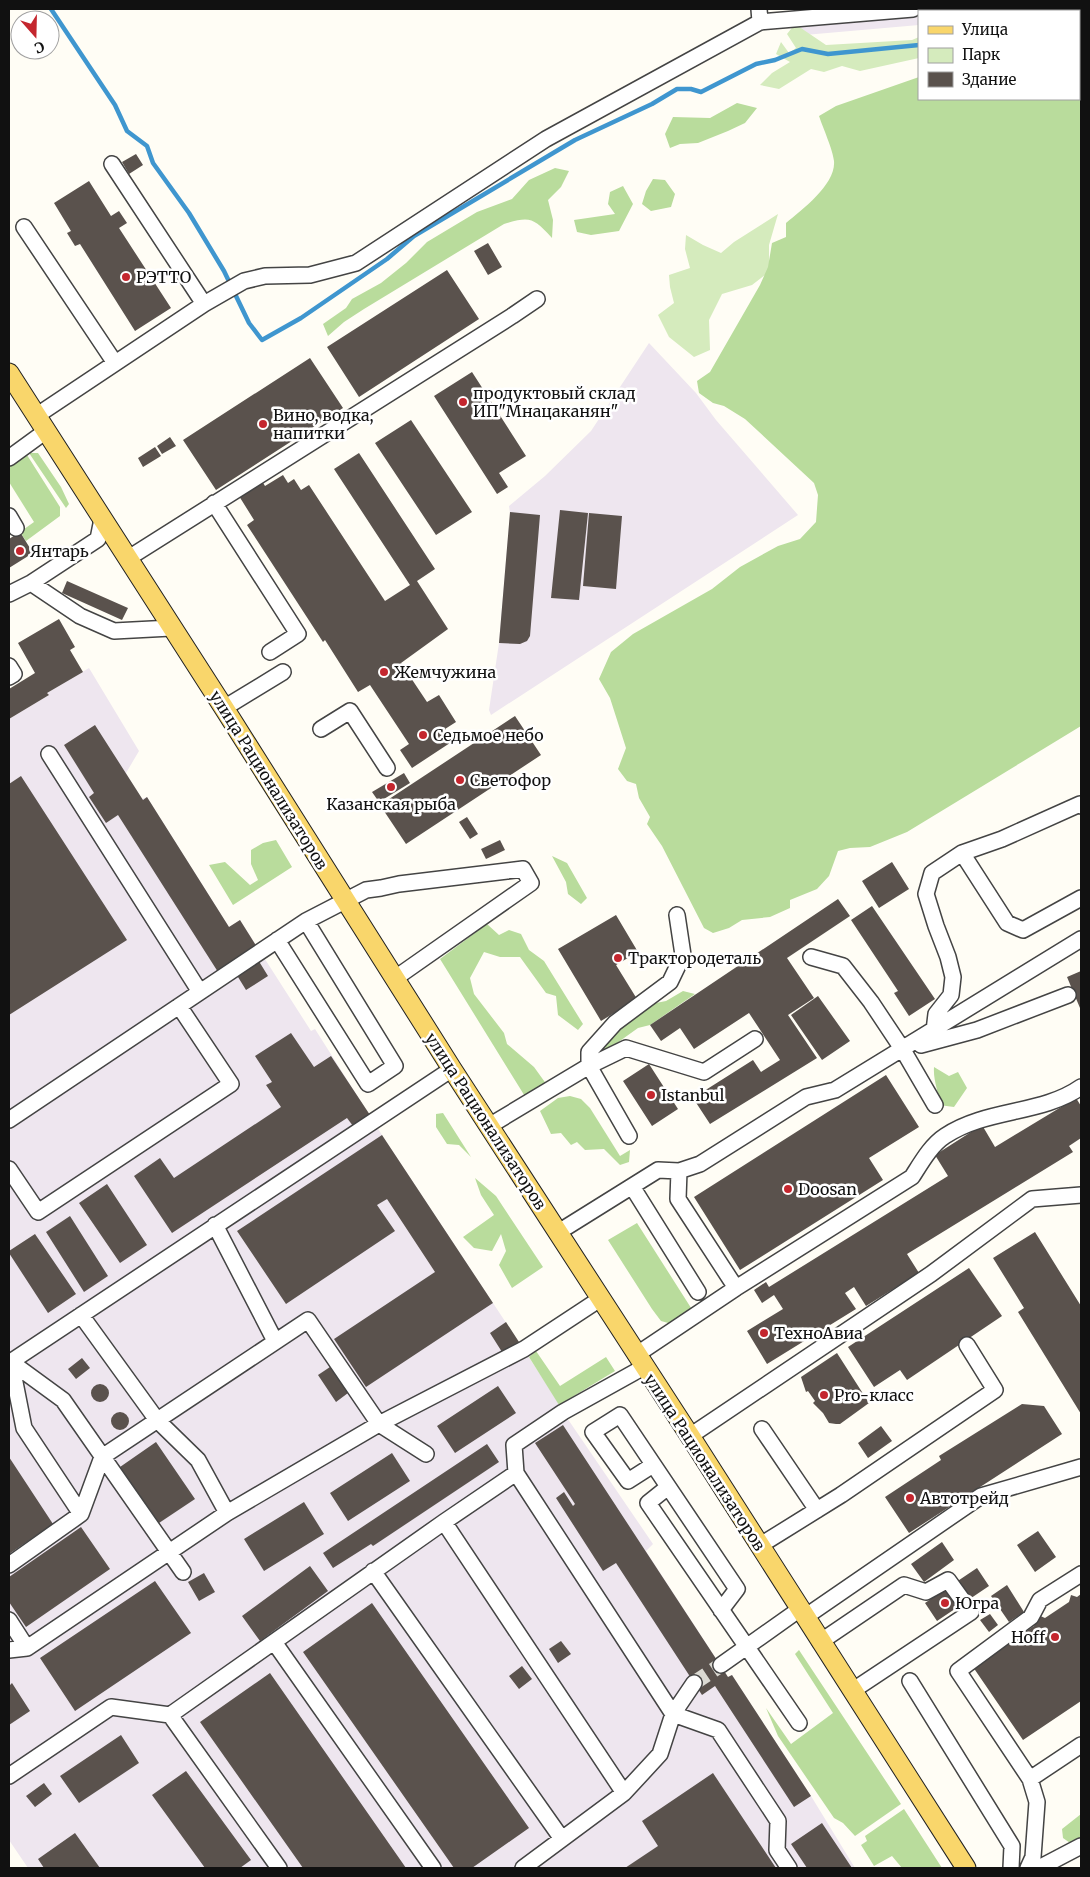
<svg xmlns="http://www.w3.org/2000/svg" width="1090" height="1877" font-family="Merriweather,serif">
<rect width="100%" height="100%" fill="#fffdf5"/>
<path fill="#eee6ef" d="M791 9H1081V11H919V25L793 36Z
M649 343 696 393 716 420 798 515 491 715 489 710 499 643 510 513 509 506 545 476 591 431Z
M89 668 139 751 126 773 142 799 147 797 229 927 240 920 311 1031 315 1029 382 1135 557 1400 563 1412 653 1544 646 1551 728 1677 732 1675 811 1796 855 1868H28L9 1840V719L49 695 47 693Z"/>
<path fill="#d5ebbd" d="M795 24 826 45 912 40 919 37V58L860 71 842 66 824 72 811 69 779 89 760 85 772 73 790 62 776 54 781 42 789 53 796 48 787 34Z
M778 214 769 245V272L752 285 722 294 709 320 710 350 694 357 669 337 658 315 674 303 670 287 669 275 690 268 685 249 686 235 703 245 721 253 734 242Z"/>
<path fill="#b9dc9c" d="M1079 64H1081V726L907 832 870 847 850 848 838 851 829 876 817 889 790 900V908L770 917 742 920 729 928 713 933 704 928 662 846 647 824 650 817 639 798 636 784 627 781 618 769 626 748 610 698 599 679 611 652 633 634 712 589 740 567 778 546 800 539 816 522 818 495 814 483 745 419 724 406 713 403 699 393 697 381 710 372 760 285 768 267 772 243 786 237V223C803 209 836 184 834 161 833 150 823 128 819 116L836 106 919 77V99H1079Z
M737 103 757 108 745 123 728 131 698 143 680 144 670 148 665 134 673 117 710 118Z
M555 168 569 171 561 187 548 200 553 220 552 238C533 218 531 216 504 224L364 309 344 322 328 336 323 324 346 308 352 299 381 283 406 263 427 242 477 212 512 199 529 180Z
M653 179 665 180 675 194 671 207 651 211 642 204 646 191Z
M623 186 633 204 619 231 591 235 577 232 574 220 615 214 608 204 610 192Z
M29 453H38L61 487 69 504 66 508Z
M27 455 60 507V516L26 541 20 532 34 522 9 482V466Z
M276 840 292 867 233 905 209 865 225 862 250 885 258 880 251 864V850L263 843Z
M552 856 567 863 587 898 581 904 568 894 566 882Z
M487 924 499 935 509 930 521 934 529 950 544 961 583 1024 578 1030 558 1015 556 996 546 993 520 957H500L484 952 470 978 474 994 504 1033 507 1044 534 1067 547 1085 526 1098 440 959Z
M683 991 695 994 650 1025 638 1028 617 1043 610 1051 602 1049 593 1052 619 1030 656 1003 666 1001Z
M934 1067 949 1076 958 1072 967 1088 954 1107 939 1105C939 1091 933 1082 934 1067Z
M570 1096 581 1099 590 1108 620 1156 630 1150 629 1162 620 1165 604 1149 585 1150 577 1142 571 1145 561 1133 551 1134 540 1111 558 1098Z
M443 1113 471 1157 459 1145 447 1144 436 1127V1114Z
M475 1178 496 1196 543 1267 512 1288 499 1265 506 1251 501 1234 492 1251 474 1248 463 1237 494 1215 481 1195Z
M637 1223 693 1311 672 1324 661 1321 652 1309 608 1240Z
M536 1351 560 1386 606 1357 615 1371 559 1405 529 1357Z
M799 1650 901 1804 855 1836 843 1823 834 1818 778 1736 766 1708 791 1744 833 1713 795 1654Z
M904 1809 942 1868H902L892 1856 874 1866 861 1845 867 1841 865 1836Z
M1081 1814V1841L1073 1845 1063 1838 1062 1829Z"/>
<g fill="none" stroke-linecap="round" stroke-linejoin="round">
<path stroke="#3f96cf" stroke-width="4.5" d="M51 9 115 105 127 131 147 146 153 163 189 213 224 271 249 323 262 340 301 318 387 259 414 236 575 140 652 104 677 89H691L701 92 756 64 775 60 802 49 828 54 919 45
M1079 37 1081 36"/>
</g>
<path fill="#5a524d" d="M136 154 143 165 129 174 122 162Z
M89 181 111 216 119 211 127 223 119 228 171 308 135 331 80 244 75 246 67 233 71 231 54 203Z
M488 243 502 267 488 275 474 251Z
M447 270 479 319 359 397 327 347Z
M310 358 343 408 216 490 183 440Z
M472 372 526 456 499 473 508 487 497 494 434 396Z
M411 420 472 512 436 535 375 443Z
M170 437 176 446 162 454 157 446Z
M155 447 161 456 143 467 138 458Z
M359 453 435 569 417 581 448 629 401 663 427 702 439 695 456 722 445 729 453 741 412 768 400 750 409 744 370 685 358 692 325 640 323 642 247 525 254 520 239 496 262 481 265 486 283 475 288 483 294 479 301 490 309 485 385 601 410 585 334 469Z
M560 510 588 513 579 600 551 598Z
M510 512 540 515 530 636 527 641 520 644 499 643Z
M589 513 622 516 616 589 583 586Z
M20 532 33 553 9 568V539Z
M67 581 128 608 122 620 62 593Z
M59 619 75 647 70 650 83 672 47 693 49 695 9 719V689L35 673 18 643Z
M515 716 541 755 406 844 380 805Z
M95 725 143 800 147 797 229 927 240 920 257 947 252 950 268 976 246 990 230 964 218 972 118 815 106 823 89 797 94 793 64 745Z
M404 773 410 783 379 802 372 792Z
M21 776 127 940 9 1015V784Z
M467 817 478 834 470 839 459 822Z
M500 840 505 850 486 859 481 849Z
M892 862 909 889 879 908 862 881Z
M838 899 850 916 787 958 814 998 788 1015 817 1058 710 1124 693 1098 753 1060 761 1072 780 1060 749 1013 694 1049 680 1028 661 1041 650 1025Z
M872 906 935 999 909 1016 894 993 898 991 851 920Z
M616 915 638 952 616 965 637 999 601 1021 558 949Z
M1081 971V1007L1080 1008 1067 977Z
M818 996 850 1041 822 1060 791 1015Z
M291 1033 314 1067 331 1056 370 1115 353 1126 347 1118 172 1233 134 1176 160 1158 174 1178 281 1107 266 1085 272 1082 255 1056Z
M649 1064 678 1109 652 1126 623 1081Z
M886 1075 919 1127 869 1158 883 1180 740 1270 694 1197Z
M1076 1098 1081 1106V1138L1069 1146 1073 1152 907 1254 919 1273 866 1306 854 1287 845 1293 856 1309 767 1364 747 1331 783 1309 774 1295 762 1303 754 1290 766 1282 769 1287 948 1176 935 1155 982 1125 995 1147Z
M382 1135 493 1303 366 1387 334 1339 435 1272 387 1199 377 1205 395 1231 286 1304 237 1231Z
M107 1184 147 1245 120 1263 79 1203Z
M70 1216 108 1276 84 1292 46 1232Z
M1035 1232 1081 1306V1414L1018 1312 1024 1308 993 1258Z
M35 1234 76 1294 48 1313 9 1253V1251Z
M969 1268 1002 1316 907 1380 900 1370 874 1387 848 1347Z
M506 1322 519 1342 502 1352 490 1333Z
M837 1353 869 1403 840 1424H836L829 1423 823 1413 813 1403 815 1401 808 1391 806 1392 801 1377Z
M82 1358 90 1368 76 1379 68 1369Z
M330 1367 348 1393 336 1402 318 1375Z
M91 1393a9 9 0 1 1 18 0a9 9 0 1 1-18 0Z
M498 1386 516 1413 455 1453 437 1426Z
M1022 1404 1044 1406 1062 1434 909 1533 885 1497 941 1460 939 1456Z
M111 1421a9 9 0 1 1 18 0a9 9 0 1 1-18 0Z
M563 1425 728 1677 732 1675 811 1796 794 1807 715 1686 702 1695 616 1563 603 1571 556 1498 564 1492 573 1506 575 1504 535 1443Z
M881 1426 892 1441 868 1458 858 1443Z
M156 1442 195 1499 159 1523 120 1467Z
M487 1444 499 1462 373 1546 371 1544 333 1568 323 1553Z
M392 1453 410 1481 348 1521 330 1493Z
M9 1457 53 1524 9 1554Z
M304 1502 324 1534 264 1571 244 1539Z
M81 1527 110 1569 26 1627 9 1602V1577Z
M1038 1531 1056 1557 1035 1572 1017 1545Z
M942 1542 954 1560 924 1582 911 1564Z
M310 1566 328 1591 260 1641 242 1616Z
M977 1568 989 1586 937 1621 925 1603Z
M204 1573 215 1592 199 1601 188 1582Z
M155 1581 191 1633 75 1711 40 1658Z
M1007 1585 1024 1612 1009 1622 991 1596Z
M1081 1594V1701L1023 1740 973 1667 1034 1626 1038 1615 1045 1618 1069 1602 1071 1595 1077 1597Z
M372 1603 529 1828 472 1868H454L303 1652Z
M990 1614 998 1625 989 1632 980 1620Z
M561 1641 571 1654 558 1663 549 1649Z
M522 1666 532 1679 519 1689 509 1676Z
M270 1673 406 1868H303L200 1722Z
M12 1683 30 1711 9 1725V1686Z
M121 1735 139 1763 79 1803 60 1776Z
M186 1771 251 1860 240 1868H205L152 1795Z
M713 1773 776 1868H625L658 1846 642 1821Z
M44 1783 52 1794 35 1807 26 1796Z
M822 1823 852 1868H807L791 1844Z
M75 1833 100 1868H44L38 1859Z"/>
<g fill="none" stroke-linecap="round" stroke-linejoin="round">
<path stroke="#dbdad3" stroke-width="15" stroke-dasharray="15 8" stroke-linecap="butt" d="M694 1683 721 1665"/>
<g stroke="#444" stroke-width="18">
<path id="minor" d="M760 22 913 9
M112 164 204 304
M24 227 115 363
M36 416 204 304 244 281 265 276 310 275 356 263 546 139 760 22 759 9
M9 458 46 431
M214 503 298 634 270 652
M9 516 16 528
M102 519 98 539 31 583 80 616 114 631 171 628
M127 559 512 316 537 299
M9 594 31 583
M9 666 14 674 9 677
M224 708 283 672
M321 729 350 711 387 768
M49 754 200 992
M962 853 1007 923 1023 930 1081 898
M277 940 368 1084 395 1066 306 921
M811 957 843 966 871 1002 903 1050 935 1105
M934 1031 936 1014 951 995 953 977 948 957 936 926 926 894 932 873 962 853 1002 839 1080 804 1081 806
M921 1045 977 1030 1068 995
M9 1120 306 921 366 890 381 888 399 884 523 869 531 883 394 979
M489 1126 589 1066 626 1048 704 1072 755 1039
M629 1136 589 1066V1052L615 1023 670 982 683 955 677 915
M9 1169 38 1212 231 1084 179 1006
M679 1171 678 1199 736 1288
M633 1188 698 1292
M215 1225 275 1341
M557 1233 658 1170 679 1171 700 1164 806 1097 835 1090 1081 939
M81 1315 157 1420 198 1460 227 1513
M636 1355 736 1288 912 1177C921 1163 931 1145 945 1136 987 1108 1041 1115 1081 1087
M11 1362 63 1400 183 1572
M11 1362 24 1428 81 1514
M9 1363 452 1069
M644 1367 563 1412 514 1445 516 1473 673 1714 718 1730 778 1821 777 1850 789 1868
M762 1429 817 1510
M690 1436 931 1274 1032 1199 1081 1195
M653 1465 628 1481 593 1432 620 1415 737 1589 721 1610
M668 1487 648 1503 799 1723
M444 1522 624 1793
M759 1546 841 1495 995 1390 967 1345
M9 1565 81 1514 102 1457 308 1320 379 1424 426 1454
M373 1571 562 1839
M805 1617 981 1496 1081 1467
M9 1620 27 1648
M274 1642 433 1868
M820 1642 904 1585 926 1592 948 1580 971 1612 852 1691
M9 1650 27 1648 227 1513 379 1424 524 1349 600 1299
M721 1665 800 1609
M910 1681 1012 1846 1011 1868
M9 1776 111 1707 170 1715
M1030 1779 1081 1745
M279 1868 170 1715 444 1522 516 1473
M523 1868 624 1793 660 1754 673 1714 694 1683
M1028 1868 1033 1857 1037 1802 1030 1779 958 1671 1031 1617 1040 1600 1081 1574
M1039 1868 1081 1846"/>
</g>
<g stroke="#222" stroke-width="21">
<path id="major" d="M9 373 224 708 452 1069 690 1436 966 1868"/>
</g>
<use href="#minor" stroke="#fff" stroke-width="15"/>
<use href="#major" stroke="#f9d66b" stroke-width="19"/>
</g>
<g fill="#c4262e" stroke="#fff" stroke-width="2">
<circle cx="126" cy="277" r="5"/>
<circle cx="463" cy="402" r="5"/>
<circle cx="263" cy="424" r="5"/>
<circle cx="20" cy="551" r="5"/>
<circle cx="384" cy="672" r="5"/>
<circle cx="423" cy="735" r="5"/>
<circle cx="460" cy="780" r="5"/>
<circle cx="391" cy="787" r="5"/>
<circle cx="618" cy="958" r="5"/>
<circle cx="651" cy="1095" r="5"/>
<circle cx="788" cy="1189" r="5"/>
<circle cx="764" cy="1333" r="5"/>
<circle cx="824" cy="1395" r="5"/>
<circle cx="910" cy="1498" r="5"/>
<circle cx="945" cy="1603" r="5"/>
<circle cx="1055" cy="1637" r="5"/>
</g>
<g text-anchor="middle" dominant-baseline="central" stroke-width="5" stroke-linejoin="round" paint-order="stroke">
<g font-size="16" fill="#111" stroke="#fff" text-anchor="start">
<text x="136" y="277">РЭТТО</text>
<text x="473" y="393">продуктовый склад<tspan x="473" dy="18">ИП"Мнацаканян"</tspan></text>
<text x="273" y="415">Вино, водка,<tspan x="273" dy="18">напитки</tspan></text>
<text x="30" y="551">Янтарь</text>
<text x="394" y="672">Жемчужина</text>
<text x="433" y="735">Седьмое небо</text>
<text x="470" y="780">Светофор</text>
<text x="391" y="804" text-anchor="middle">Казанская рыба</text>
<text x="628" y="958">Трактородеталь</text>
<text x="661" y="1095">Istanbul</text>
<text x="798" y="1189">Doosan</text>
<text x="774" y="1333">ТехноАвиа</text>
<text x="834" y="1395">Pro-класс</text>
<text x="920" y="1498">Автотрейд</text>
<text x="955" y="1603">Югра</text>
<text x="1045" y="1637" text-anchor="end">Hoff</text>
</g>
<g font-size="16" fill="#111" stroke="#fff">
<text transform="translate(269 780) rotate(58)">улица Рационализаторов</text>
<text transform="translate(486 1121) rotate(57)">улица Рационализаторов</text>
<text transform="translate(705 1462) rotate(57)">улица Рационализаторов</text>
</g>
</g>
<rect width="1090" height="1877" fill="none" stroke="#111111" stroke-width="20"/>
<rect x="918" y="10" width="162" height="90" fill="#ffffff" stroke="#a0a0a0"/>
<rect x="928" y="26" width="25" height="8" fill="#f9d66b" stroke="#a0a0a0"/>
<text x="962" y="35" font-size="15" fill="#111111">Улица</text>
<rect x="928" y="48" width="25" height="15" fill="#d5ebbd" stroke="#a0a0a0"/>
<text x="962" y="60" font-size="15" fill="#111111">Парк</text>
<rect x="928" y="72" width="25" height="15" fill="#5a524d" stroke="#a0a0a0"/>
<text x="962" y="85" font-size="15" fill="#111111">Здание</text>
<g transform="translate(35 35) rotate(160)"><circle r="24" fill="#ffffff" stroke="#a0a0a0"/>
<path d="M0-4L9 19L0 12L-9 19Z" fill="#c4262e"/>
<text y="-8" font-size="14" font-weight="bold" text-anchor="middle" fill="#111111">С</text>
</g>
</svg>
